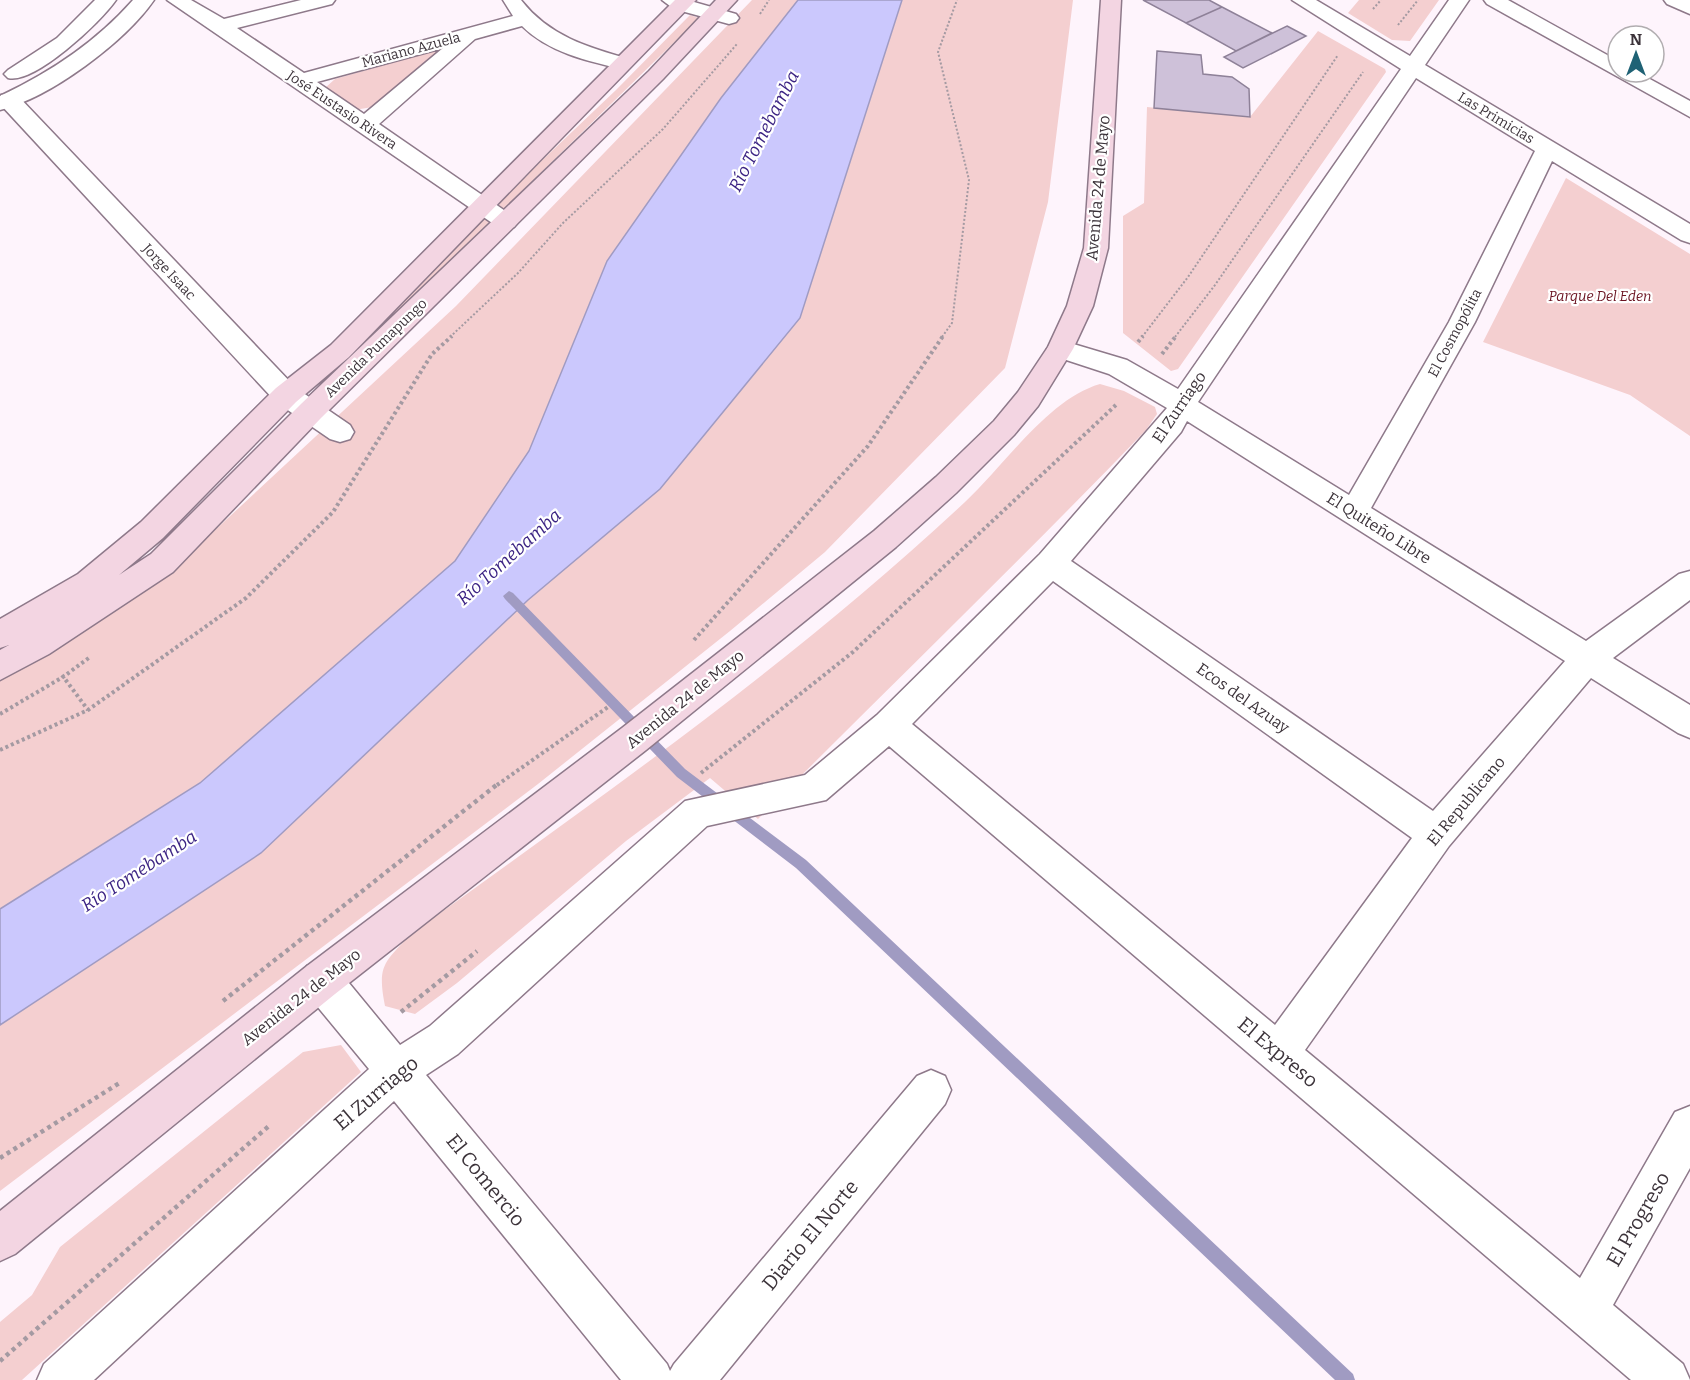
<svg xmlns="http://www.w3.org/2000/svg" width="1690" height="1380" font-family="Bitter,serif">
<rect width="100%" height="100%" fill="#fef4fc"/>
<path fill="#f4cfd0" d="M752 0H798L721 98 607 261 529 451 455 561 200 783 0 909V677L171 571 456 306Z
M902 0H1073L1048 202 1005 368 825 552 730 631 538 784 0 1191V1025L261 853 528 600 660 489 870 98Z
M1359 0H1439L1410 41 1392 40 1348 13Z
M690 15 699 18 338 371 325 367 616 90Z
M1318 31 1385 69 1386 72 1178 369 1171 371 1123 333V216L1144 203 1147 107 1250 117Z
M443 48 379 106 354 110 325 88 335 79Z
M1566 178 1690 254V436L1630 395 1483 342Z
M1100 384 1124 391 1155 407 1157 414 1146 430C1019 562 887 689 758 819L710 778 626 841 457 983 415 1014 385 1006C377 965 384 963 411 934 601 797 794 662 965 502 1005 465 1048 399 1100 384Z
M341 1045 361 1072 22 1380H0V1322L32 1295 60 1247 303 1052Z"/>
<path fill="#cbc8fd" stroke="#a09bc2" stroke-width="1.5" d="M798 0H902L800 318 660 489 528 600 261 853 0 1025V909L200 783 455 561 529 451 607 261 721 98Z"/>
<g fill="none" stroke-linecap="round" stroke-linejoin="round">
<path fill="#a09bc2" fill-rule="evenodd" d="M509 591 513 593 685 769 806 860 1353 1374 1355 1380H1335L796 868 677 777 505 599 503 596Z"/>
</g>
<path fill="#cec1d9" stroke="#8e8198" stroke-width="1.5" d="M1143 0H1209L1222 7 1186 23Z
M1222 7 1272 33 1236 51 1186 23Z
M1287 26 1306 36 1243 68 1224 57Z
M1157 51 1201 55 1203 74 1232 77 1249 89 1250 117 1154 108Z"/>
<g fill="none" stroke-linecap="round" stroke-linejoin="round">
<g stroke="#8e798a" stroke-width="3">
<path id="minor" d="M167 0H191L224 19 301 0H335L332 4 237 28 304 73 513 16 503 0H521C549 36 587 47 629 59L632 63 629 67 622 69C587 61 548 52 522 26L475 39 379 124 514 217 518 222 514 227 506 229 498 227ZM443 48 364 114 317 82Z
M662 0H687L736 14 739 18 736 22 729 24 674 9Z
M1292 0H1316L1410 56 1449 0H1469L1425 65 1690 224V243L1681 240 1552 161 1475 322 1371 508 1586 641 1679 574 1690 571V600L1613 658 1690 705V738L1678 733 1591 678 1449 846 1305 1050 1580 1278 1675 1112 1690 1106V1168L1613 1305 1683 1364 1690 1380H1631L889 746 826 800 707 826 458 1054 426 1075 667 1364 670 1371 674 1364 917 1076 931 1070 945 1076 951 1090 945 1104 720 1380H621L394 1101 94 1380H37L44 1364 369 1069 307 994 302 980 307 966 321 961 335 966 400 1045 430 1026 685 801 805 775 877 715 1040 554 1167 408 1109 374 1051 355 1047 349 1051 343 1060 340 1127 360 1178 389 1401 69ZM1416 78 1535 151 1449 322 1349 495 1198 402ZM1187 421 1565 661 1433 811 1071 561 1181 432ZM1053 581 1412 838 1275 1025 912 724Z
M1484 0H1508L1618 61V72H1637L1690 101V117L1487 4Z
M1664 0H1690V14L1667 4Z
M9 94 17 95 296 388 350 425 354 432 350 439 340 442 330 439 276 402 1 105V95Z"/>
</g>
<g stroke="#8e798a" stroke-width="3">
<path id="tertiary" d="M95 0H116C101 22 34 85 8 78L4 74 8 70 57 38Z
M133 0H154C125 42 50 98 0 110V96C51 72 96 42 133 0Z"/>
</g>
<g stroke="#8e798a" stroke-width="3">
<path id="secondary" d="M675 0H696L349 357 296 402 163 538 119 575 151 554 301 404 649 71 716 0H737L663 79 321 418 173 572 49 654 0 680V650L9 645 0 648V619L78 574 141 522 276 388 331 345Z
M1101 0H1121L1108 248 1093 306 1073 349 1038 406 1014 435 956 493 896 547 646 750 335 994 15 1254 0 1261V1211L307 966 622 728 874 531 936 477 994 421 1018 392 1048 347 1067 306 1084 248Z"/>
</g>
<path stroke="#a49aa2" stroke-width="2" stroke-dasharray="2 2" stroke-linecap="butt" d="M1373 9 1381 0
M760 14 769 0
M1398 25 1418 0
M450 337 518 273 563 223 663 129 737 44
M942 337 952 323 969 180 938 52 957 0
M1142 337 1188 277 1338 55
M1175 337 1215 285 1363 72"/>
<path stroke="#a49aa2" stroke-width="4" stroke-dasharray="3 3" stroke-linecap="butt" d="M1138 342 1143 336
M1162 354 1176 336
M694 640 868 446 943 336
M62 675 88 710
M0 714 63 677 90 657
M0 750 88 710 246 598 333 512 432 354 452 336
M701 773 853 652 1117 404
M497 785 608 707"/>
<path stroke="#a49aa2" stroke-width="4.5" stroke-dasharray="4 4" stroke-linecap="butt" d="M223 1001 499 783
M401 1012 477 951
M0 1158 121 1082
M0 1361 270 1125"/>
<use href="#minor" fill="#fff" fill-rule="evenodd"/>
<use href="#tertiary" fill="#fff" fill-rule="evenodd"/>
<use href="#secondary" fill="#f3d5e2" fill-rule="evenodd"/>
</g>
<g text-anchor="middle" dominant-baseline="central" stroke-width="4.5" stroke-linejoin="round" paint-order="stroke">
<g font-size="14" fill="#3c333a" stroke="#fff">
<text transform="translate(411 50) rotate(-15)">Mariano Azuela</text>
<text transform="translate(342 110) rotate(34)">José Eustasio Rivera</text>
<text transform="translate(1496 118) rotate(31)">Las Primicias</text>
<text transform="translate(169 272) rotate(47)">Jorge Isaac</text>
<text transform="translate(1455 333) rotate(-62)">El Cosmopólita</text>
<text transform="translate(376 348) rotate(-44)">Avenida Pumapungo</text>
</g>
<g font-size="14" font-style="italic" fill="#6b1321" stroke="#fff">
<text x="1600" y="296">Parque Del Eden</text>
</g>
<g font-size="16" fill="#3c333a" stroke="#fff">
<text transform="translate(1098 188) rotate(-85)">Avenida 24 de Mayo</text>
<text transform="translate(1179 407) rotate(-56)">El Zurriago</text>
<text transform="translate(1379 528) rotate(32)">El Quiteño Libre</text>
<text transform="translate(1243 698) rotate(35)">Ecos del Azuay</text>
<text transform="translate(685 699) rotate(-39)">Avenida 24 de Mayo</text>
<text transform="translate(1466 801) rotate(-50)">El Republicano</text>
<text transform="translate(301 997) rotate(-38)">Avenida 24 de Mayo</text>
</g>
<g font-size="18" font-style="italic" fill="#3c2484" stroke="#fff">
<text transform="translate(764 131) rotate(-63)">Río Tomebamba</text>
<text transform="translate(509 557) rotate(-42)">Río Tomebamba</text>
<text transform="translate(139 871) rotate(-33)">Río Tomebamba</text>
</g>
<g font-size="20" fill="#3c333a" stroke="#fff">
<text transform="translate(1278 1052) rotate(40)">El Expreso</text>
<text transform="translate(376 1093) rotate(-40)">El Zurriago</text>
<text transform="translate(486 1180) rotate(51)">El Comercio</text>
<text transform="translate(1638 1219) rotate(-60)">El Progreso</text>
<text transform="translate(810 1235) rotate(-50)">Diario El Norte</text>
</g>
</g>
<g transform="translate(1636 54)"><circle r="28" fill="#ffffff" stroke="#b1adb0" stroke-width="1.5"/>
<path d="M0-4.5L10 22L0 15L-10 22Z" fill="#1f6275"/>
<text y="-9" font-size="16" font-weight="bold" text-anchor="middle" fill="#3c333a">N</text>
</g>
</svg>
